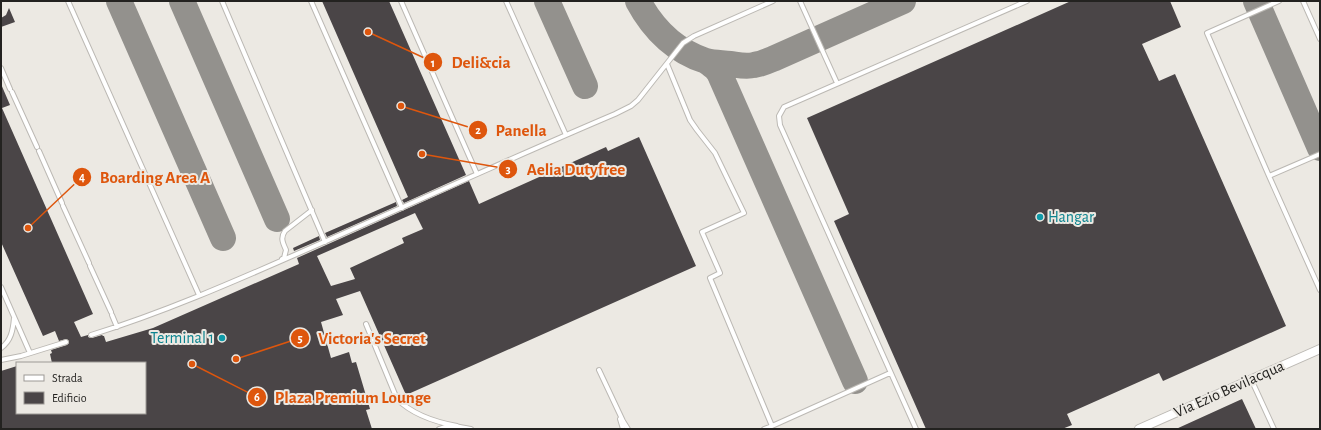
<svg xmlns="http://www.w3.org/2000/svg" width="1321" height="430" font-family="'Alegreya Sans',sans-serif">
<rect width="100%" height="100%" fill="#ece9e3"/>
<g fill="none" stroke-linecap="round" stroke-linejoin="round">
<path stroke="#93918d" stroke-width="26" d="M119 1 223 238
M182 1 277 219
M547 1 585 86
M638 1C653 29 675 51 706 61 713 63 722 63 730 64 738 65 746 67 754 65 762 64 768 61 775 58L903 1
M1256 1 1320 148
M706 61C713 66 718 69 721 77L855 381"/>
</g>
<path fill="#4a4547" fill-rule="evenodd" d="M322 1H389L466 175 404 203 402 200 408 197Z
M1071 1H1170L1181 27 1142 44 1159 81 1175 74 1286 326 1163 381 1159 373 1067 414 1072 425 1062 429H926L834 221 849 214 807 118Z
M9 8 15 22 1 27V18L6 15Z
M1 84 10 105 2 108 93 314 74 322 81 337 88 335V337L92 338 102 335 103 336H104L106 342 153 328 299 264 297 258 469 181 479 204 606 147 608 151 639 137 696 266 406 395 360 291 336 299 343 315 321 322 331 358 349 352 352 363 356 362 370 409 366 410 372 429H1V371L17 366V413H145V363H52L50 354 52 353 51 350 67 345 69 343V341L66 339 59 341 55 331 43 336 1 242ZM415 213 423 229 402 238 404 243 350 268 355 279 331 286 317 256Z
M396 202 397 206 327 237 325 233Z
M319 236 320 240 294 251 293 248Z
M1242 399 1256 429H1176Z"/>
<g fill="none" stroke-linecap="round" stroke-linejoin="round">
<g stroke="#bcb9b4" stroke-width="6">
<path id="service" d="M68 1 199 295
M222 1 325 242
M311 1 402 208
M401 1 477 174
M506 1 566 135
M800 1 837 83
M1303 1 1320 39
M667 64 690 120 697 130 715 153 744 213 702 232 720 273 710 278 772 426 764 429
M1 68 10 89
M12 92 37 147
M39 151 62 203
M1320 154 1269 176 1320 290
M1269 176 1207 33 1279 1
M63 206 89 263
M282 259 284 258 286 250C283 243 280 238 285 231L312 210
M90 266 111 312
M1 287 30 353
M112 315 117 327
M366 324 397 399C413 415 435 422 457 426
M91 335C162 313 231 283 299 253 404 207 509 159 615 114L631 106 638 100 683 43 694 36 773 1
M1 348C11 341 13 330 14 318
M1 360 21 356 66 342
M599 370 623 421 628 429
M1251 379 1274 429
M620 419 623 429
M772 426 890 373
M439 429C450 424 460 427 471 429
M916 429 780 125 779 116 784 107 1027 1"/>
</g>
<g stroke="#bcb9b4" stroke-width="10">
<path id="minor" d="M1139 429 1320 349"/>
</g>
<use href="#service" stroke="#fff" stroke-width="4"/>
<use href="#minor" stroke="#fff" stroke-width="8"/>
</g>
<g fill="#0f9aa8" stroke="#ece9e3" stroke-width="1.5">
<circle cx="1040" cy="217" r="4"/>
<circle cx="222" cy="338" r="4"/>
</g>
<g text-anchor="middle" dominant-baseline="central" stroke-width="4" stroke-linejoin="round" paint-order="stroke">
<g font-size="16" fill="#0d838f" stroke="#ece9e3" text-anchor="start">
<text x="1048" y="217">Hangar</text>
<text x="214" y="338" text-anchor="end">Terminal 1</text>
</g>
<g font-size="16" fill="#232220" stroke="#ece9e3">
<text transform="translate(1229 389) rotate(-24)">Via Ezio Bevilacqua</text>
</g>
</g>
<path fill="none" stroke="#de560d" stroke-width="1.5" d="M368 32L433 62M401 106L478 130M422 154L508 169M28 228L82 177M236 359L300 338M192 364L257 397"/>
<g fill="#de560d" stroke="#ece9e3" stroke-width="1.5">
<circle cx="368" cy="32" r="4"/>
<circle cx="401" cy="106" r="4"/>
<circle cx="422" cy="154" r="4"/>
<circle cx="28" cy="228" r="4"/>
<circle cx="236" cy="359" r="4"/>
<circle cx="192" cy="364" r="4"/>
<circle cx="433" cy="62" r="10"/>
<circle cx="478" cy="130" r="10"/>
<circle cx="508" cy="169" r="10"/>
<circle cx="82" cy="177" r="10"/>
<circle cx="300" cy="338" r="10"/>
<circle cx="257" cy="397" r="10"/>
</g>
<g font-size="12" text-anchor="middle" font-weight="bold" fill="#fff">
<text x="433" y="67">1</text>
<text x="478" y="134">2</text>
<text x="508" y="173">3</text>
<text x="82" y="181">4</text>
<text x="300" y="342">5</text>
<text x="257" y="401">6</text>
</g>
<g font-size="17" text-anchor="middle" font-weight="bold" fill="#de560d" stroke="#ece9e3" stroke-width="4" stroke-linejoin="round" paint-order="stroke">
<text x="481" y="68">Deli&amp;cia</text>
<text x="521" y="136">Panella</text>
<text x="576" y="175">Aelia Dutyfree</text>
<text x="155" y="183">Boarding Area A</text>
<text x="372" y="344">Victoria's Secret</text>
<text x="353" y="403">Plaza Premium Lounge</text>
</g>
<rect width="1321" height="430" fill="none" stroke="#232220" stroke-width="4"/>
<rect x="16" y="362" width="130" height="52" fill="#ece9e3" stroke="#9c9995"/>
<rect x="24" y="375" width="20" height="6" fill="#ffffff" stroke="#9c9995"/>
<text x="52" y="382" font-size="12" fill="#232220">Strada</text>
<rect x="24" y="392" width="20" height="12" fill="#4a4547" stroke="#9c9995"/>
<text x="52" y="402" font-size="12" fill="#232220">Edificio</text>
</svg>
